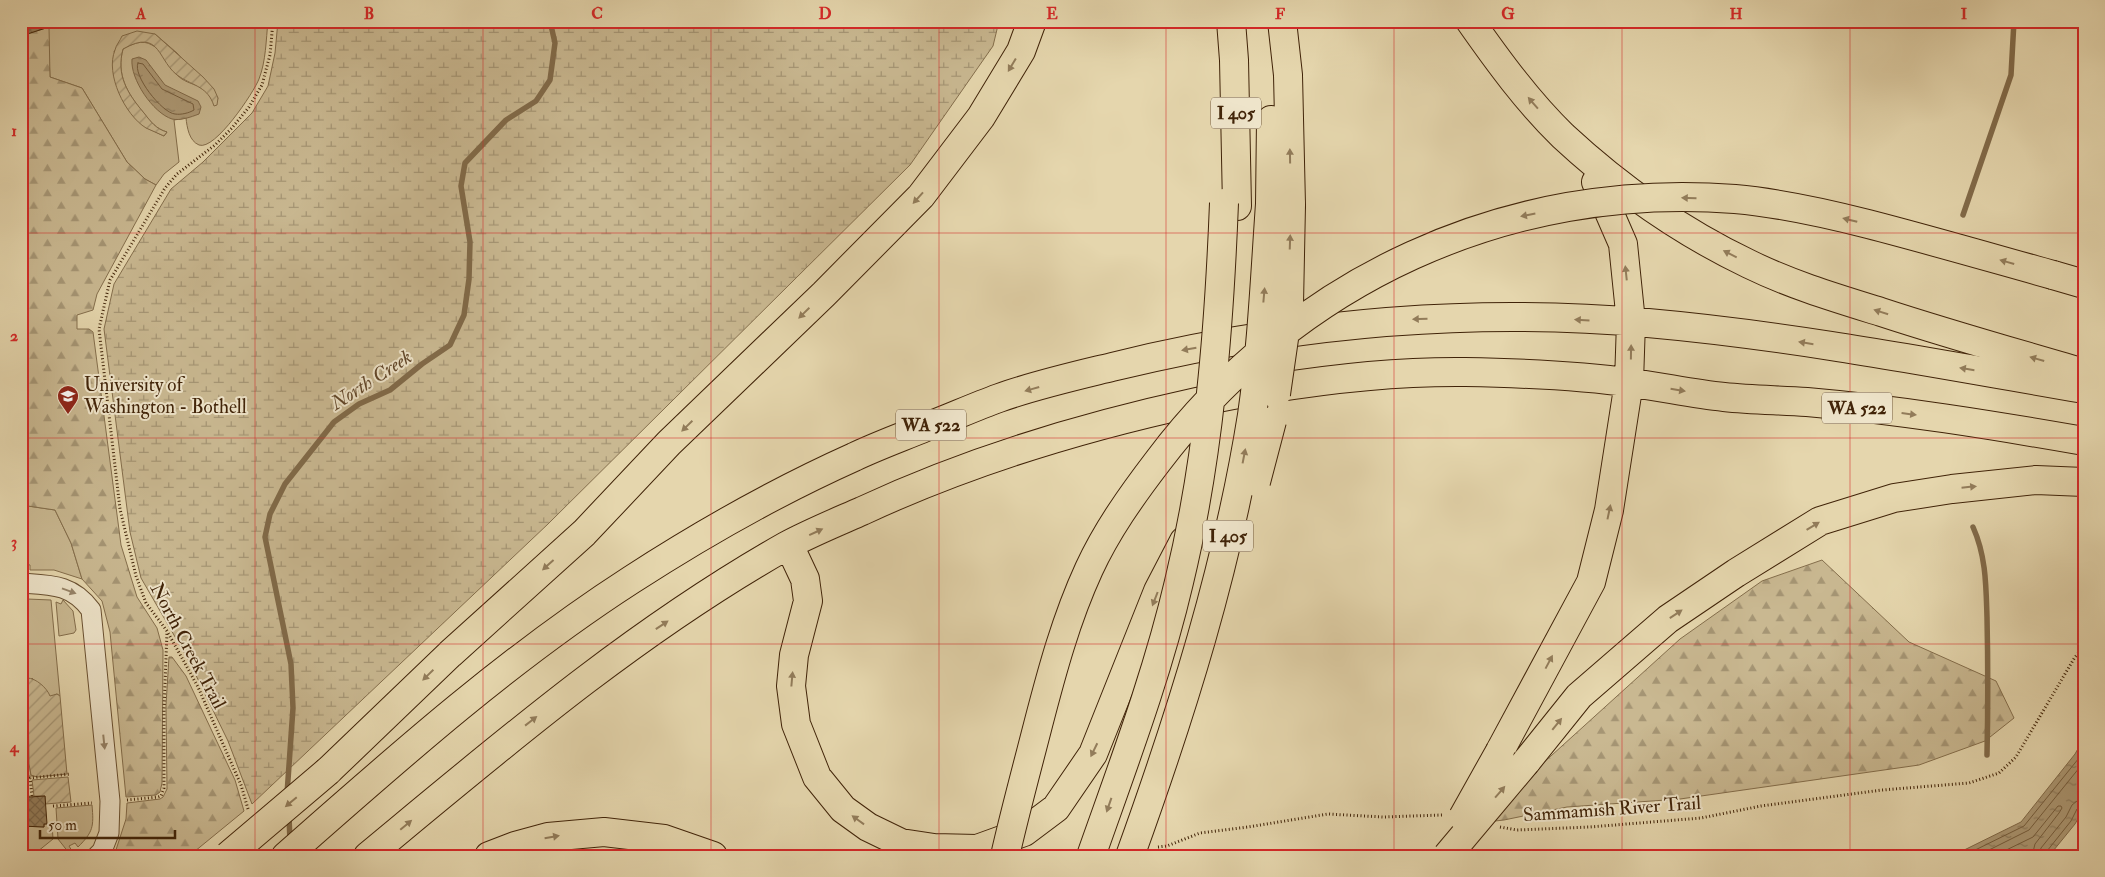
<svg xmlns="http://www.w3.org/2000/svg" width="2105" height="877" font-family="'IM FELL Double Pica',serif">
<defs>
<pattern id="forest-firs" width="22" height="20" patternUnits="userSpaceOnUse" patternTransform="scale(1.25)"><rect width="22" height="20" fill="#c9b891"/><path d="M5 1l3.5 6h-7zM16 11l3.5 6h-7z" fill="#a59574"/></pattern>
<pattern id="wetland-marsh" width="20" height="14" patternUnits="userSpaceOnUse" patternTransform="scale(1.25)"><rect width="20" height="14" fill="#c9b891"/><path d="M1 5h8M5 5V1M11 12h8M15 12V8" fill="none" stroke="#a59574"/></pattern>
<pattern id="garden-furrows" width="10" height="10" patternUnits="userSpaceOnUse" patternTransform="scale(1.25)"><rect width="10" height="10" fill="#c9b891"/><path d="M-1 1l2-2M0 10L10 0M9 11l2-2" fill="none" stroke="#a59574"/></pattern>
<pattern id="water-ripples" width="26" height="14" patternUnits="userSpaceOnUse" patternTransform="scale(1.25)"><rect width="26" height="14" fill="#ad9975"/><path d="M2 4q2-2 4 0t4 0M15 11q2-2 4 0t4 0" fill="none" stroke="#8e7c5e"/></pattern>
<pattern id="building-cross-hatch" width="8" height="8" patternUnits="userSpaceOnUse" patternTransform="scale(1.25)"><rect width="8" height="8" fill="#96805e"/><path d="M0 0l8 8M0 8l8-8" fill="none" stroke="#7c684c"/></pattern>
</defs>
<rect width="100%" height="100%" fill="#e5d6ad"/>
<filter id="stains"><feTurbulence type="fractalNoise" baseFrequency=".004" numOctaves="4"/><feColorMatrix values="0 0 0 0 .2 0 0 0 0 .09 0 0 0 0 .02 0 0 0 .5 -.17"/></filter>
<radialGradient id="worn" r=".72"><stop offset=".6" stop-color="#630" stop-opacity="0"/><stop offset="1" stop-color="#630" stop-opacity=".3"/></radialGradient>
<path fill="#c9b891" stroke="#846e4c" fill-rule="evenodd" d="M47 21H268C266 40 266 61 259 79 254 92 215 151 199 145 189 141 187 127 186 118L174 120 179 162 164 174 156 185 145 179 127 162 82 88 50 77ZM155 34 177 53 218 98 214 105C206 81 190 88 177 75 168 66 163 50 152 45 142 39 132 44 123 49 116 74 127 93 143 112 150 121 156 129 167 132L164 136 145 127 128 109 114 51Z
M21 505 55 510 71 543 82 579 54 570H30V565L21 563Z
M27 599 51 600 60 696 57 694 50 697 32 678 24 688C34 702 26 753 31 775L35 776H28V792H21V600Z
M63 600 73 611 76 630 74 633 59 636 56 602 61 604Z
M92 805C94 827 93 832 78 847L75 843 69 846 72 851 69 853 58 839 56 808Z
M44 824H52L53 839 32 856H21V826L44 827Z"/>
<path fill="url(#forest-firs)" stroke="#846e4c" d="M49 27 50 77 82 88 127 162 145 179 156 185 97 294 93 310 77 315V329H89L93 332 121 545 137 597 157 628 163 650 162 783 160 792 156 795 126 797 110 632 102 601 82 579 71 543 55 510 21 505V36Z
M1822 560 1909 642 1996 681 2014 718 1985 741 1919 765 1680 799 1567 807 1504 820 1477 823 1680 639 1762 581Z
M169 657H172L186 676 235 780 244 811 189 856H114L126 819 127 803 160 799 163 797 167 789 166 705Z"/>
<path fill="url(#wetland-marsh)" stroke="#846e4c" d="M278 21H999L993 46 910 165 548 524 252 804 228 741 189 661 141 578 130 532 104 329 114 284 171 189 203 162 252 113 268 86 275 53Z"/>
<path fill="url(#garden-furrows)" stroke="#846e4c" d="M137 31 155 34 203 77 214 89 218 98 217 105 214 106C208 87 194 86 180 77 157 63 162 27 123 49 116 75 127 93 144 113 151 122 156 129 167 132L164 136C158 133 152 131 146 128 125 115 105 74 115 50 116 45 120 41 122 36Z
M27 678C36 678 47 688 50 696L57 694 60 696 67 774 37 777 31 775 29 764 28 698 23 682Z
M68 777 71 802 45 804V796H34L32 780Z"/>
<path fill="url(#water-ripples)" stroke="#816a49" d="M139 57 146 60 165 85 198 101 201 107 199 114C191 117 180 121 172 119 153 113 130 79 132 59Z
M2084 738V808L2075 824 2049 856H1952L2021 822 2075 754Z"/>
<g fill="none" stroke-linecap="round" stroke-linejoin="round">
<path stroke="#765e3e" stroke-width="1" d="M138 63 143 64 162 89 193 104 194 110C189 113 181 115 175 114 162 113 132 75 138 63Z
M1963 856 2024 826 2079 758 2084 749
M1977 856 2029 830 2084 762
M1994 856 2033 837 2058 806H2061L2062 808 2059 813 2035 844 2032 856
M2039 856 2041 848 2066 817 2072 805 2077 801 2084 800
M2046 856 2047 851 2071 821 2077 809 2084 807"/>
<path stroke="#816a49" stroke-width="5.5" d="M1963 215 2011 75 2014 21
M1973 527C1986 556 1986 585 1987 617 1988 663 1988 709 1987 755
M287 794 293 708 291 664 265 537 270 514 285 484 334 422 359 404 390 390 422 364 450 345 464 315 469 279 470 242 461 186 465 163 506 120 536 101 550 80 555 43 550 21
M289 816 290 842"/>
</g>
<path fill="url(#building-cross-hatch)" stroke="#402308" d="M21 21H47L49 27 21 36Z
M21 792H28L29 797 45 796 47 824H44V827L21 826Z"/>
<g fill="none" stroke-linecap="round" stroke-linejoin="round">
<g stroke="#695031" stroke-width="21">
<path id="minor" d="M21 583C51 585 72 584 91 610L110 801 109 833 102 851 97 856"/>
</g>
<g stroke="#402308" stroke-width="30">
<path id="highway" d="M1231 21 1234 60 1237 206
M1282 21 1288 75 1291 205
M1470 21C1498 61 1528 102 1563 136 1618 187 1682 232 1749 264 1792 285 1836 298 1881 312 1948 334 2016 353 2084 373
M1270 204 1271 120
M2053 275 2084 284
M789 545 805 579 808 601 794 655 791 686 796 724 817 777 843 809 868 827 901 843 934 848 977 849 1024 832 1056 808 1093 754 1158 591 1184 541
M1500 751 1591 582 1609 510 1629 382 1631 322 1623 244 1596 182
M1526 762 1579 696 1668 619 1736 573 1820 521 1894 498 1952 489 2036 480 2084 482
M328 771 450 654 584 533 669 443 824 294 921 196 981 117 1021 51 1032 21
M286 856C396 759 507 660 631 580 702 534 776 492 854 457 877 446 902 437 926 427 950 418 974 407 999 398 1035 385 1075 376 1112 367 1287 324 1468 307 1648 323 1794 336 1939 364 2084 389
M368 856C502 745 634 632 786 546 810 533 837 522 862 511 969 461 1082 427 1197 402 1285 384 1375 371 1465 372 1520 373 1577 375 1632 383 1663 387 1693 394 1724 397 1752 400 1780 400 1807 402 1900 410 1992 425 2084 441
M489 856 515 846 548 837 604 832 664 839 713 856"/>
</g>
<path stroke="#402308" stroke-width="3" stroke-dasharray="1 2.5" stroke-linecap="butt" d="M32 796 30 778 71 774
M127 800 158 797 161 796 164 788V710L167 632
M53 806 92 803
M248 809 241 785 198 687 167 631 146 603 136 576 120 509 99 329 110 280 165 188 177 174 215 145 232 128 249 107 262 85 270 55 273 21
M1500 827 1517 830 1590 827 1701 818 1761 806 1882 790 1969 783 1999 773 2016 757 2075 657 2084 647
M1158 847 1167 846 1200 833 1248 827 1328 814 1383 817 1442 815"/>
<use href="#minor" stroke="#eee4ca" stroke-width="19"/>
<use href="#highway" stroke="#e5d6ad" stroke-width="28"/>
<g stroke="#402308" stroke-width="30" stroke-linecap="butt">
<path id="highway-bridge" d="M1276 394 1289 304 1291 205
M1256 482 1272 421
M1463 817 1500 751
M228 856 328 771
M1005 856C1015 812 1027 768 1038 725 1052 671 1066 619 1089 569 1107 530 1132 495 1158 461 1294 280 1508 181 1735 199 1780 203 1825 213 1868 224 1930 240 1992 258 2053 275
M1091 856C1123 765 1157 676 1179 582 1209 458 1219 331 1224 203
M1130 856C1182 712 1228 566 1252 415 1262 346 1265 274 1270 204
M1447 856 1526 762"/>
</g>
<use href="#highway-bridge" stroke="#e5d6ad" stroke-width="28"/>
</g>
<defs><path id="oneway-solid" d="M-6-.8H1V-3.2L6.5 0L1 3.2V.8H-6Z" transform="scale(1.25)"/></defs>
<g fill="#927c5a">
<use href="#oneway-solid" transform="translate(1012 65) rotate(121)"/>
<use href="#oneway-solid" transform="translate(1533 103) rotate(-131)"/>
<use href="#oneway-solid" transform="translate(1290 156) rotate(-91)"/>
<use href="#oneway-solid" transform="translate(918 198) rotate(132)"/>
<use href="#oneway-solid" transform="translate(1689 198) rotate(-178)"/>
<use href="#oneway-solid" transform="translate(1528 215) rotate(169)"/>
<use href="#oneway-solid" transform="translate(1850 220) rotate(-166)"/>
<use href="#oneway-solid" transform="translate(1290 242) rotate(-88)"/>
<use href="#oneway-solid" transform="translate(1730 254) rotate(-153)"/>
<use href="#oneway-solid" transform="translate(2007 262) rotate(-164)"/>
<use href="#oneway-solid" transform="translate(1626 273) rotate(-96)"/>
<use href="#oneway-solid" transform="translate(1264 295) rotate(-85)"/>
<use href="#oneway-solid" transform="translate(1881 312) rotate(-162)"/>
<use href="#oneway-solid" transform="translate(804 313) rotate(136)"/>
<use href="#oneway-solid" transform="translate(1420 319) rotate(178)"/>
<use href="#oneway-solid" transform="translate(1582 320) rotate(-177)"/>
<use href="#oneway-solid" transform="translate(1806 343) rotate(-171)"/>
<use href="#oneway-solid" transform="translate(1189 349) rotate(170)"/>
<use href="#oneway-solid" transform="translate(1631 352) rotate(-89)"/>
<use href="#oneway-solid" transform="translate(2037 359) rotate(-164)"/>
<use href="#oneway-solid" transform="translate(1967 369) rotate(-171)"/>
<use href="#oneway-solid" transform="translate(1032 389) rotate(164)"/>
<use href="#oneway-solid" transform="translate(1678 390) rotate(9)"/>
<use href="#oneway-solid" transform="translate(1909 414) rotate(7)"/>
<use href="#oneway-solid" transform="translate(687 426) rotate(136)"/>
<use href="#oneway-solid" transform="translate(1244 456) rotate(-79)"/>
<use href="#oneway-solid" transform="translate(1969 487) rotate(-6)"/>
<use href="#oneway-solid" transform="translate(1609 512) rotate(-78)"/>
<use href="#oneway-solid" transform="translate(1813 526) rotate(-31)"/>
<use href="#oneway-solid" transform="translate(816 532) rotate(-25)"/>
<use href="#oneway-solid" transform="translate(548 565) rotate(138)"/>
<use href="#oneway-solid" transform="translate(1155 599) rotate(111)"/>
<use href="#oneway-solid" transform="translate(1676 614) rotate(-34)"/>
<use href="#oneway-solid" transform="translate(662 625) rotate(-34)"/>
<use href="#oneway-solid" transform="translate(1549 662) rotate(-62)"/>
<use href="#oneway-solid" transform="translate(428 675) rotate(136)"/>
<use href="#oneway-solid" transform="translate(792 679) rotate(-85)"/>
<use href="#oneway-solid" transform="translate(531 721) rotate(-38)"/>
<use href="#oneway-solid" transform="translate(1557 724) rotate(-51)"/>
<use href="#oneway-solid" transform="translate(1094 750) rotate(116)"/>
<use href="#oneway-solid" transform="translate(1500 792) rotate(-49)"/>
<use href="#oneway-solid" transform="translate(291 802) rotate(140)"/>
<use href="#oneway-solid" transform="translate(1109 805) rotate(109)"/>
<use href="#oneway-solid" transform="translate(858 820) rotate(-144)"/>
<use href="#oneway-solid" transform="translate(406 825) rotate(-40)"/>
<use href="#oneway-solid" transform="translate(552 837) rotate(-10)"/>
</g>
<g fill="#978469">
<use href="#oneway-solid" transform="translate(69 591) rotate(20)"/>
<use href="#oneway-solid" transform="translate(104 742) rotate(84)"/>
</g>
<path fill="none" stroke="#d62828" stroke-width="1" stroke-opacity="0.55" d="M255 21V856M483 21V856M711 21V856M939 21V856M1166 21V856M1394 21V856M1622 21V856M1850 21V856M21 233H2084M21 438H2084M21 644H2084"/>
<defs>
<g id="university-pin" transform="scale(1.125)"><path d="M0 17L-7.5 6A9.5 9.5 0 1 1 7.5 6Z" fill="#8f2418" stroke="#eee4ca"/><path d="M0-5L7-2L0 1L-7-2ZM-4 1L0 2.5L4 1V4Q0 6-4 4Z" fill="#fff"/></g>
</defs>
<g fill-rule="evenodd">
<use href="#university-pin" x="68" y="396"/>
</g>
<g text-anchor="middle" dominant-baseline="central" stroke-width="4" stroke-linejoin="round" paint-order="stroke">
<g fill="#eee4ca" stroke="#745d42" stroke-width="1">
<rect x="1211" y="97.5" width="50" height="31" rx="4"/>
<rect x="1822" y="392.5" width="70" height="31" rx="4"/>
<rect x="896" y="409.5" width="70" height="31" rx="4"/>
<rect x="1203" y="520.5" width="50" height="31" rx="4"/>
</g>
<g font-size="18" font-weight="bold" fill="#402308">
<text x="1236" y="113">I 405</text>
<text x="1857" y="408">WA 522</text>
<text x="931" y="425">WA 522</text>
<text x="1228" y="536">I 405</text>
</g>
<g font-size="19" fill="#402308" stroke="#eee4ca" text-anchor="start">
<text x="84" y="385">University of<tspan x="84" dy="22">Washington - Bothell</tspan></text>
</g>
<g font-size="19" fill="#402308" stroke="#eee4ca">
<text transform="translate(188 646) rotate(62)">North Creek Trail</text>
<text transform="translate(1612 809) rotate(-4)">Sammamish River Trail</text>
</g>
<g font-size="20" font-style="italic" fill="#614629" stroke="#eee4ca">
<text transform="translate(371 380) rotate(-33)">North Creek</text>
</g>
</g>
<rect width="2105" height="877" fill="none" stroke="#e5d6ad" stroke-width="55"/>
<path d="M40 830v8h135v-8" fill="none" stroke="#402308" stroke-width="2.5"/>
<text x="48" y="830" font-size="15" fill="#402308" stroke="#eee4ca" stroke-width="4" paint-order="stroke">50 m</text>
<rect x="28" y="28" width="2050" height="822" fill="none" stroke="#d62828" stroke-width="2"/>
<g font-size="16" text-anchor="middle" font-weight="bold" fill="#d62828">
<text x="141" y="19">A</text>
<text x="369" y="19">B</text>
<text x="597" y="19">C</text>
<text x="825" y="19">D</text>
<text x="1052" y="19">E</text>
<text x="1280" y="19">F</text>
<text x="1508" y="19">G</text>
<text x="1736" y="19">H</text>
<text x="1964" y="19">I</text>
<text x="14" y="136">1</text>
<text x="14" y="341">2</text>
<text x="14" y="547">3</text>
<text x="14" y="752">4</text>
</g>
<rect width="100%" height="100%" filter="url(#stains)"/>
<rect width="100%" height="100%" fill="url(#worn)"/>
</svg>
